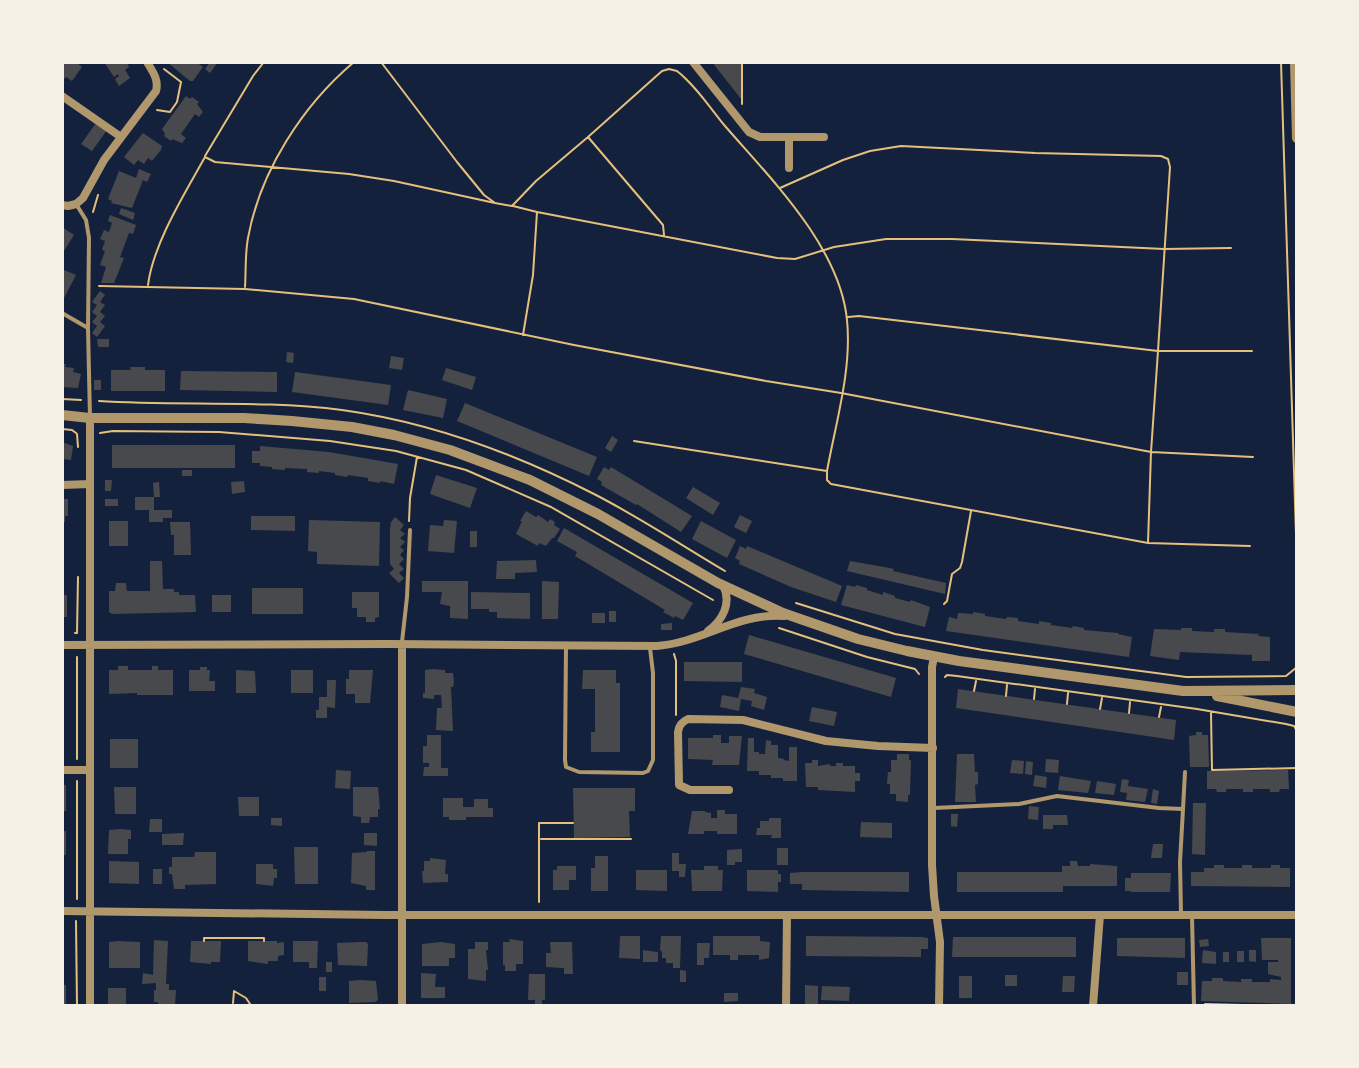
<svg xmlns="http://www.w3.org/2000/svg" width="1359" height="1068" font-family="'Alegreya Sans',sans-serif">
<rect width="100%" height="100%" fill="#14213d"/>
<path fill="#48494c" d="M62 62H76L82 67 72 81 66 77 64 79 62 78Z
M104 62H127L129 67 125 70 130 78 119 86 115 79 119 76 118 74 114 77Z
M167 62H196L203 67 193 81H190Z
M210 62H218L210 73 205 69Z
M712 62H741V99Z
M186 96 190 99 192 97 199 102 197 104 203 112 199 117 195 114 181 134 186 138 182 143 172 139 171 141 164 136 165 134 162 129Z
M96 123 107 130 92 151 81 144Z
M143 133 162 146 161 150 152 161 148 158 144 164 138 160 134 165 124 157Z
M139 169 151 174 147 182 143 180 132 208 111 203 112 201 108 199 119 171 136 178Z
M121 208 135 213 133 220 119 214Z
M110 215 136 225 133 234 129 233 120 257 124 258 114 283H101L106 267 100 265 105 251 102 250 105 241 100 239 104 230 109 232 112 223 108 221Z
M62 227 74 235 62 254Z
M62 269 76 275 62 302Z
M100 291 105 295 100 302 105 305 100 312 105 316 100 322 105 326 97 337 92 333 97 326 92 322 97 316 92 312 97 305 92 302Z
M97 339H109V347H98Z
M287 352 294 353 293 363 286 362Z
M391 356 404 358 402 370 389 368Z
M62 364H66L65 367 74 368 73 372 81 374 78 388 62 387Z
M130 367H145V370H165V391H111V370H131Z
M446 368 476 377 472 390 442 380Z
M181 371 277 372V392L180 390Z
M295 372 391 385 388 405 292 392Z
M94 380H101V390H94Z
M408 390 447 399 443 418 403 410Z
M465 403 597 457 589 476 457 421Z
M612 436 618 440 611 452 605 448Z
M62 442 73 446 71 460 62 459Z
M112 445H235V468H112Z
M260 446 329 452 398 464 394 484 380 481V483L368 481V478L348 475 347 477 335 475V473L319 471V473L307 472V469L285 468V470L272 469V467L260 466V463H252V451H260Z
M604 467 609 470 611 467 692 516 681 532 637 504 636 505 601 485 602 482 597 479Z
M182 470H192V476H182Z
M436 475 477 488 470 508 430 494Z
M105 480H112L111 491H105Z
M244 481 245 492 232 494 231 482Z
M159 482 160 497H154L153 483Z
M693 487 720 503 713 515 686 498Z
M135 497H154V510H172V518H163V522H149V510H135Z
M62 499H68V516H65V522H62Z
M105 499H118V506H105Z
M526 511 536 517 538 515 548 522 550 519 555 522 554 525 560 529 554 538H552L546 546 539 543 538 546 516 534 522 521H520Z
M740 515 752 521 746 533 734 527Z
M251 516H295V531L251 530Z
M395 517 404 525 400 530 405 534 400 538 405 542 400 547 404 550 400 555 404 559 399 564 404 569 399 573 404 578 399 583 389 573 394 569 390 564V529L391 522Z
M309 520 380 522 379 566 317 564V552L308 551Z
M444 520 457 521 454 553 428 551 430 525 443 526Z
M109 521H128V546H109Z
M701 521 736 540 727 558 692 539Z
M170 522H190L191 555H174V535H171Z
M564 528 693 603 683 620 675 616 674 618 663 612 665 610 575 556 577 552 557 541Z
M470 531H477V547H470Z
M740 546 746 549 747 546 842 586 836 602 791 587 739 564 740 561 735 558Z
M536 560 537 572 515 573V579H496L497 561Z
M150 561H162L163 589H174V592H179V595H195L196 612 112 614 109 612V591H115L116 583H126L127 591H150Z
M850 561 884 567 894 569 893 571 946 583 945 594 847 571Z
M422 581H468V619L450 618V606L440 604 442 592H422Z
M542 581 559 582 558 619H542Z
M847 585 855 587 856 585 867 588V590L883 595V592L895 596V598L910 602 911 600 930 607 925 627 841 605Z
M252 588H303V614H252Z
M352 592H379V617L375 618V622H366V617H357V608H352Z
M471 592 530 593V619L497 618V612H489V609H471Z
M62 595H67V617H62Z
M212 595H231V612H212Z
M609 611H616V622H609Z
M973 612 985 614V616L1006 619 1007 617 1018 618V621L1039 624V621L1051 623V625L1072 628 1073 626 1084 628V630L1118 633V634L1132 637 1129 657 946 631 949 617 957 619 958 613 973 614Z
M592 613H605V623H592Z
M672 623V630H661V624Z
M1181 628H1192V631L1214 632V629H1225V632L1259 634 1258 636 1270 637V661H1252V655L1180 652 1179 660 1150 656 1154 629 1181 630Z
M749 635 896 678 891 697 744 654Z
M684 662H742V682L684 681Z
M118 666H128V670H152V666H158V670H173V695H137V693L109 694V670H118Z
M200 667H207V670H210L209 681H215V691H189V670H200Z
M433 669 445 670V673H453L454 682 453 687H451L453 731 436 730 437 708H442L441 695H434V699L423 698V693H425V670Z
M236 670 255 671 256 693H236Z
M291 670H313V693H291Z
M349 670H373L370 703H355V694H346V679H349Z
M583 670H616V683H620V752H591V732H595V689H582Z
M327 680H336L335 708 327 707V718H316V710H319V697H327Z
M741 687 755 689 754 693 767 697 764 710 751 706 752 701 741 699 739 711 720 707 722 695 738 698Z
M958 689 1176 720 1174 740 956 708Z
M812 707 837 712 834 726 809 721Z
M1196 732H1202V735H1208L1209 767H1190L1189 736 1196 735Z
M427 735H441V768H448V776H423L424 767H429V763H423V746H427Z
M713 735H721V743H729V736H742L739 765H712L713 760 688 759V738H713Z
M748 738H754V752H759V754H765L766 740 771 741V745H778V758L784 759V760L789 761V747H797V781H783V778H771V775H759V771H747Z
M110 739H138V768H110Z
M897 754H909V760H911L910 795H908V802L896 801V794H890V784H887L888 772H891V760H897Z
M957 754H974L975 772H978V784L975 785 976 802H955Z
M1046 759 1059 760 1058 773 1045 772Z
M812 760H818V766L830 764V766H836V763H843V766H855V773H860V781H855V792L818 790V787H806L805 763H812Z
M1012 760 1024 761 1023 774 1010 773Z
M1026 761 1033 762 1032 775 1025 774Z
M336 770 351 771 350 789 335 788Z
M1288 770 1289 789H1280L1279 792H1270V789H1253V792H1243V789H1226V792H1217L1216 789H1207V771Z
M1035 775 1047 777 1046 788 1033 786Z
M1060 776 1091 781 1088 793 1058 790Z
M1122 779 1129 780 1128 786 1148 789 1145 802 1126 800 1127 793 1120 792Z
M1097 781 1116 784 1114 795 1095 793Z
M62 785H66V811H62Z
M114 787H136V814H115Z
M353 787H378L380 809H378V817H370L369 823H361V817L353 816Z
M573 788H635V811H629L630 837 574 838Z
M1153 789 1159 791 1157 804 1151 803Z
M238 797H259V816H239Z
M443 798H463V807H474V799H488V808H493V817H466V820H449V817H443Z
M1193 803H1206L1205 855 1192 854Z
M1029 806 1039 807 1038 820 1028 819Z
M717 810H725V814H737V834H717V831H704V834H688L692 811H705V812L711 813V818H717Z
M951 814H958L957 827 951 826Z
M1043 815H1067L1068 825H1053V829H1043Z
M271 818H282V826L271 825Z
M769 818H781V838H771L772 835H756L757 828H760V821H769Z
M150 819H162V832H149Z
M861 822 892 823V838L860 837Z
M121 829 131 830V839H128V854H108L109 830Z
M62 831H66V855H62Z
M184 833 183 845H162V834Z
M364 833H377V846L364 845Z
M1153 844H1163L1162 858H1151Z
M294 847H318V884H295Z
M777 848H788V865H777Z
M742 849V862H735V865H727V850Z
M367 851H375V890H366V886L351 883 352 853 367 852Z
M195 852H216V884L185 885V889H174L172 874H169V867H172V857H194Z
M672 853H679V864H686L685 877H679V871H672Z
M595 856H608V891H591V868H595Z
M430 858 446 860 445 874H448V882L423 883 422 871H424V861H430Z
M109 861 139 862V884L109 883Z
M1070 861H1077L1078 866H1090V864L1117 866V886H1063V892H957V872H1062V866H1070Z
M256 864H273V869H277V878H274L273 886 256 884Z
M1214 865H1224V868H1242V865H1252V868H1271V865H1280V868H1290V887L1191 886V872H1204V868H1214Z
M557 866H576V880H569V890H553V870H557Z
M704 866H718V870H723L722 891H692L691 870H704Z
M153 869H162V884H153Z
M636 870H667V891L636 890Z
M747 870H778V874H781V882H778V892L747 891Z
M802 872H909V892L802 890V884H790V873Z
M1131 873H1171L1170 892H1131V891H1125V878H1131Z
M620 936H640V959L619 958Z
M661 936H681L680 968H673V963H666V958H662V952L660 950Z
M713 936H760V941L770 942 769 958 759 960V955H738V960H730V955H713Z
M806 936 921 937 928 938V949H921V957L806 956Z
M953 937H1076V957H952Z
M1117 938H1185V958L1117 956Z
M1261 938H1291V1004L1201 1001 1202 981H1212V978H1223V981L1241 982V979H1252V982H1270V979L1281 980V977L1268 974V962H1278V960H1262Z
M509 939 523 941V964H516V971H505V965H503V942H510Z
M1208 939 1209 946 1200 947 1199 940Z
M154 940 168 941 166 984H169V990H176L175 1006H158V1002H154V990H156V983L142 984 143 973 153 975Z
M118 941 140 942V968H109V942Z
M191 941H221L220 962H211V964L190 962Z
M248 941H277V943L284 942V955L278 956V961H268V964L248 961Z
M293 941H318L317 968H309V962H293Z
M362 942H366L368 944 367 966 338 965 337 943Z
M441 942 455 944V958H449V966H422V944Z
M475 942H488V950H486L488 970H486V981L468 979V949H475Z
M550 942H572L573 974H564V968L546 967V953H551Z
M697 943H710L709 958H704V965H697Z
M643 950 658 952V962H643Z
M1203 950 1216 952V964L1202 963Z
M1249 950H1256V962L1249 961Z
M1237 951H1244V962H1237Z
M1223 952H1229V962H1223Z
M326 962H332V972H326Z
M680 970 686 971V982H680Z
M1177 972H1188V985H1177Z
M421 973 436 974 435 987H445V998H421Z
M529 974H545V1000H542V1006H535V1000H528Z
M1005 975H1017V986H1005Z
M959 976H972V998H959Z
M1063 976H1075L1074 992H1062Z
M319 977H326V991H319Z
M361 980 376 981 378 1000 375 1002 349 1003V981Z
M62 985H66V1004H62Z
M805 985 818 986V1006L805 1005Z
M822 986 850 987 849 1001 821 1000Z
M108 988H126V1006H108Z
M724 993H738V1001L724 1002Z"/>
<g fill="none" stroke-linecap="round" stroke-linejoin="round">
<path stroke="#e5c07b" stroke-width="2" d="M381 62 457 162 484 195 495 203 512 206 536 181 588 137 663 225 664 235
M1281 62 1297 566
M742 104V62
M157 110 170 112 177 102 181 82 164 69
M588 137 662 71 669 69 677 71C696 86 710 108 725 126 771 179 840 247 847 320 852 369 836 422 827 471V480L831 484 1148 543
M205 156 253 76 264 62
M780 188 843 160 870 151 901 146 1035 153 1161 156 1168 159 1170 167 1158 351 859 316 848 317
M513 206 537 212 533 275 523 335
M93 212 98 195
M537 212 777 258 795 259 834 247 886 239H952L1164 249 1231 248
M148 285C153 244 185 193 205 157L215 162 349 174 394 181 495 203
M99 286 245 289 354 299 574 345 766 381 841 393 1151 452 1158 351H1252
M245 287C246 271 245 254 248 238 260 171 303 105 354 62
M62 399 81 400
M99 401C180 406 261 400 342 410 429 422 516 454 594 494 639 517 681 545 725 571
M62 429 72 430 76 433
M100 433 113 431 219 432 330 441 396 451 466 470 551 507 713 600
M77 434 78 447
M634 441 827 471
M409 521 410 498 417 457
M1250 546 1148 543 1151 452 1253 457
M796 603 895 634 983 650 1186 677 1286 676 1297 667
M944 604 947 601 952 574 960 568 962 562 971 511
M779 628 867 657 915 669 919 674
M75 633H77L78 577
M674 654 676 661V715
M77 657V759
M945 677 947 675 957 676 1197 709 1286 724 1294 726 1297 731
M974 691 976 681
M1006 696 1007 685
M1034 699 1035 689
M1067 704 1068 693
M1100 709 1102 698
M1129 713 1130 702
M1211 713 1212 770 1297 768
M1159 717 1161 707
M541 839H631
M77 899V781
M539 902V823H573
M76 921 77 1006
M204 941V938H264V941
M233 1003 234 991 246 998 250 1004
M1205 1004 1280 1006
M191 1005H281"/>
<path stroke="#b1986c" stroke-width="4" d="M76 204 86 220 89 238 88 328 90 418
M62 313 88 328
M402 642 407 597 410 530
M566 646 565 760 566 767 579 772 643 773 648 771 653 760V673L650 648
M934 808 1019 804 1057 796 1159 808 1183 809 1180 862 1181 913
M1183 809 1185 772
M1192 916 1194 1006"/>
<path stroke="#b1986c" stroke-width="8" d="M693 62 749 132 760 137H824
M62 96 121 137
M789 168V138
M62 205 68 206 76 204 83 198 104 160 156 91C159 80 153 72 147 62
M62 485 90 484
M708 631C723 620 732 603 723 585
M62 645 389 644 657 646C704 642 736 613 784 616
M934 657 932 667V865L934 896 940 942 939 1006
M62 770H90
M729 790H690L679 785 678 732C679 725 682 722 688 719L743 720 826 741 878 746 933 748
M62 911 386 915H1297
M90 1006V418
M402 1006V644
M786 1006 787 915
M1093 1006 1100 915"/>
<path stroke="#b1986c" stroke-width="10" d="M1295 62 1297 138
M62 415 90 418H244L292 421 352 427 394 435 450 450 530 480 598 514 718 583 783 613 858 639 907 651 959 661 1183 691 1297 690
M1217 696 1297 712"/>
</g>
<rect width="1359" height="1068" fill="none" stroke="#f6f1e7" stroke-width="128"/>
</svg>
